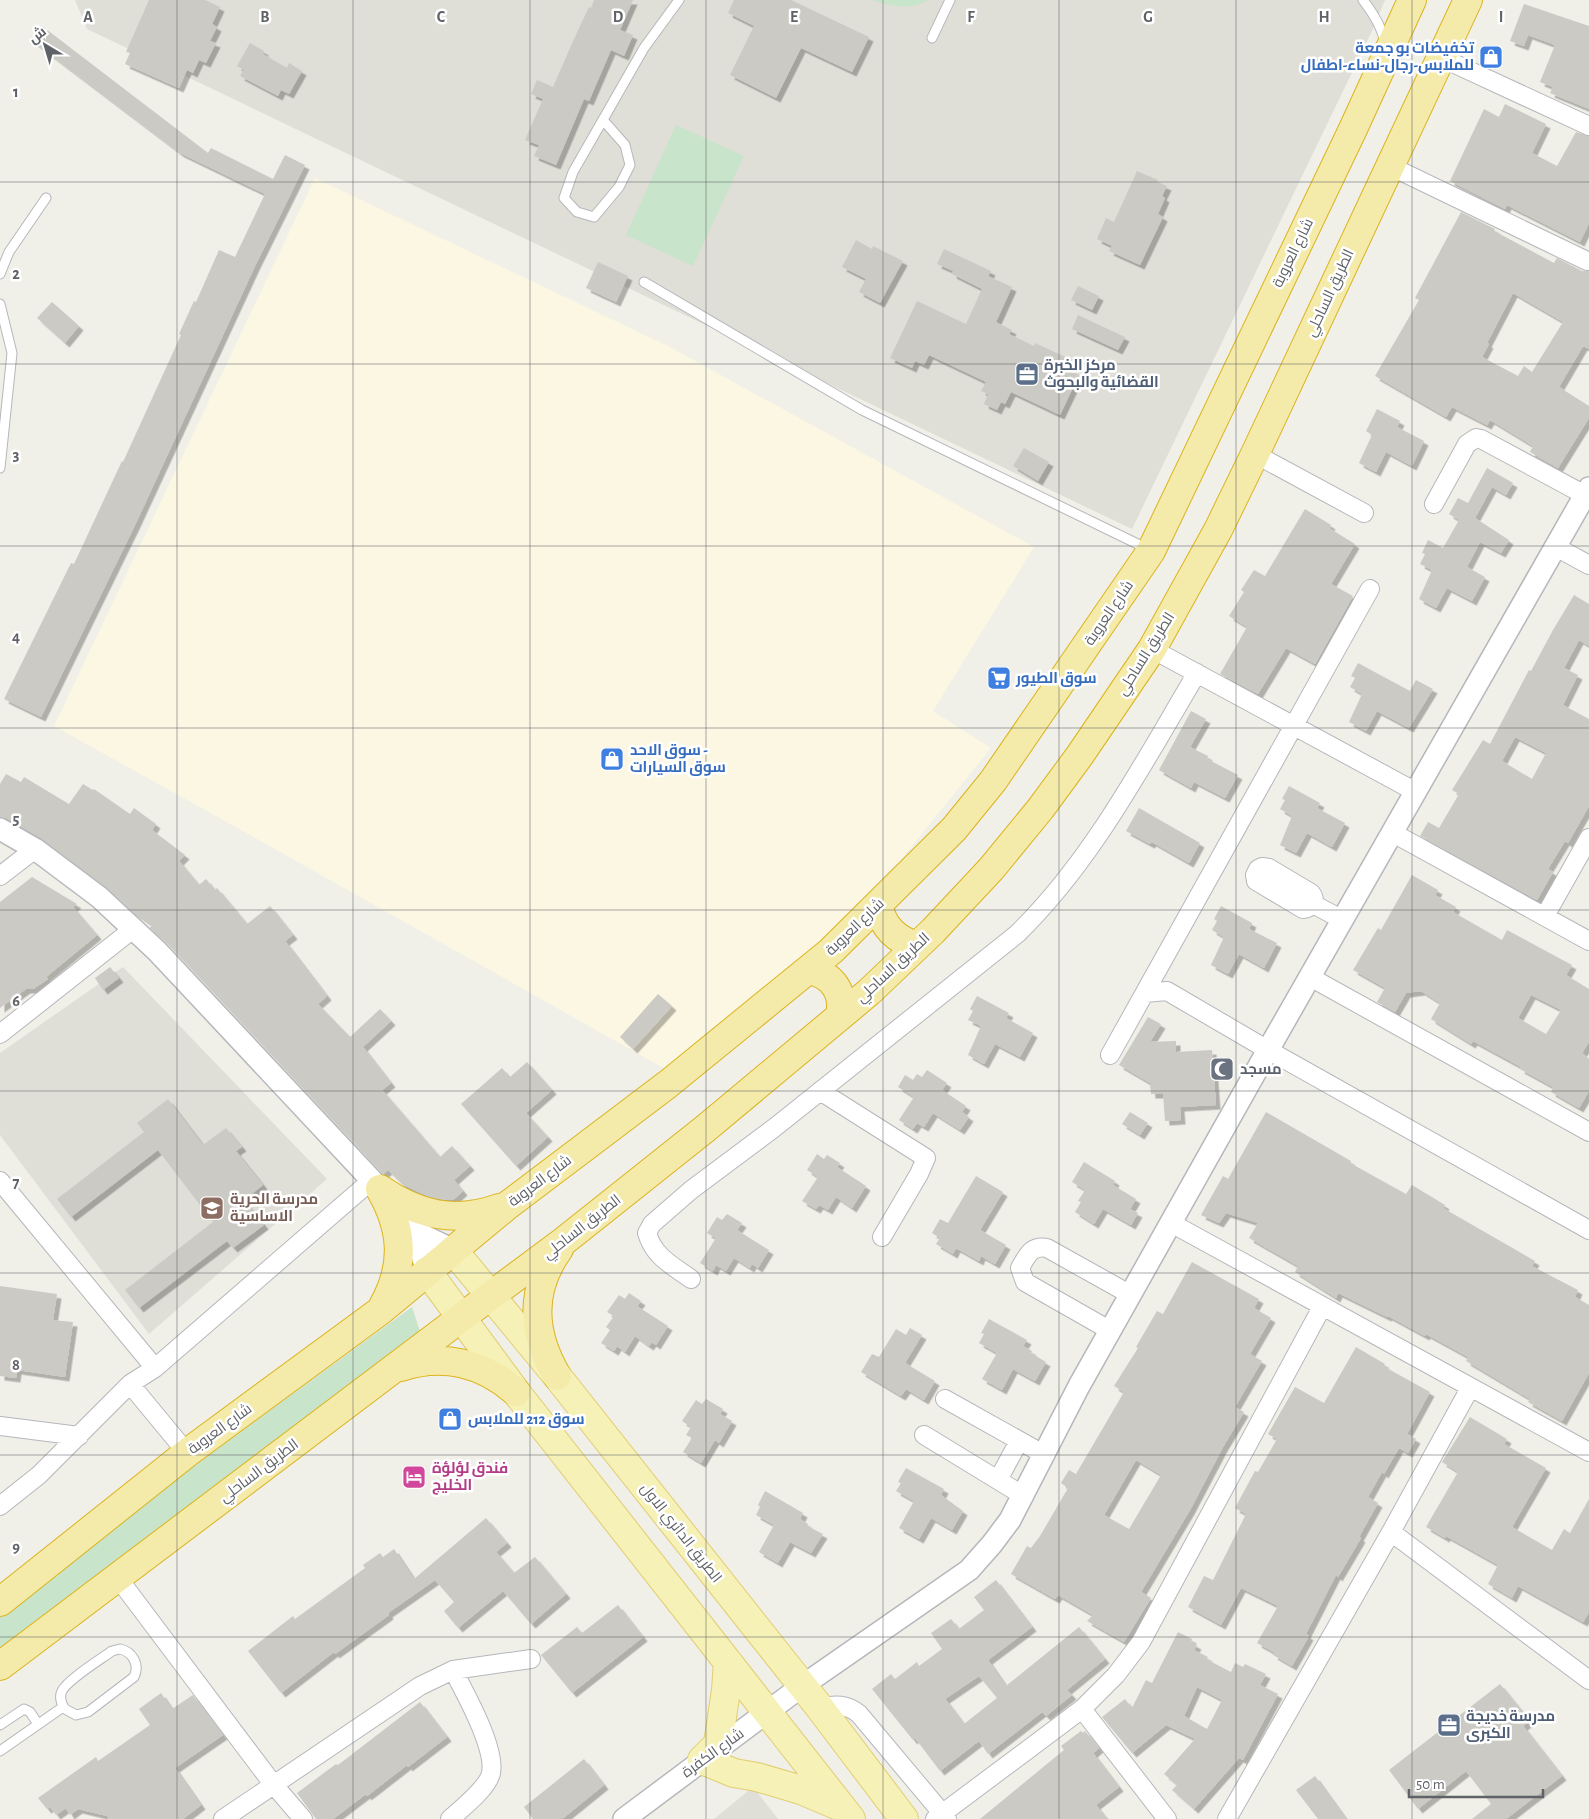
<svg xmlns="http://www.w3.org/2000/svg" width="1589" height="1819" font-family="'Alegreya Sans',Cairo,sans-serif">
<defs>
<filter id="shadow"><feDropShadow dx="4.5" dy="4.5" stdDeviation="0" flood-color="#0004"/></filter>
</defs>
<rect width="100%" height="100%" fill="#f0efe8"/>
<path fill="#fbf7e2" d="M315 178 668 346 1034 547 933 711 991 748 900 861 805 956 665 1069 250 835 54 726Z"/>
<path fill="#dfded7" d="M75 0H1385L1371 33 1132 529 87 29Z
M123 967 327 1179 149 1334 0 1135V1053Z
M753 1787 778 1819H714Z"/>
<path fill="#c8e4cb" d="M872 0H928C910 11 891 6 872 0Z
M676 125 744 156 693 266 626 235Z
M412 1307 420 1331 0 1653V1616L183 1474Z"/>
<path fill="#cbcac4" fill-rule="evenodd" filter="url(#shadow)" d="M149 0H205L220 7 212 24 217 27 210 41 216 43 206 63 199 60 193 73 187 70 179 88 125 64 130 53 126 52Z
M594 0H633L620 30 633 35 624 56 611 50 589 101 584 99 556 165 534 156 539 145 525 140 543 99 531 94 537 80 553 87 574 39 589 7 591 8Z
M734 0H791L869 37 852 72 801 48 776 98 730 75 754 26 728 13Z
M1524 4 1589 26V109L1550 93 1553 87 1540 82 1555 45 1528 35 1524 46 1510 41Z
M42 26 208 153 211 148 273 179 285 155 305 165 255 266 135 525 41 717 4 699 71 563 74 564 122 461 123 462 181 335 179 334 194 301 196 302 219 250 235 257 265 194 180 153 31 40Z
M250 43 264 51 263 54 287 68 289 63 302 71 289 94 281 90 278 96 240 76 244 70 237 66Z
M1505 104 1546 124 1532 153 1557 166 1576 132 1589 136V223L1580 242 1507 205 1505 209 1450 181 1484 109 1499 117Z
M1137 171 1158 180 1157 182 1167 186 1162 196 1165 198 1158 214 1163 217 1140 265 1109 251 1112 246 1097 239 1106 218 1114 222Z
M1461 212 1495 229 1494 231 1496 232 1554 263 1557 258 1582 271H1589V349L1583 346 1559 387 1589 406V418L1558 468 1530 452 1533 446 1490 420 1487 425 1452 407 1446 417 1375 376 1419 300 1415 298ZM1513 293 1563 322 1532 372 1524 366 1518 376 1482 357 1489 344 1487 343Z
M856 240 872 249 873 246 903 261 880 303 859 292 866 279 842 267Z
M944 249 991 271 988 276 1012 287 996 322 1012 330 1009 334 1034 346 1035 343 1074 361 1069 370 1079 375 1060 415 1011 392 1005 404 1001 402 997 410 984 404 988 394 981 391 986 382 929 355 924 365 915 361 912 368 890 358 917 301 966 324 982 289 952 274 953 271 937 264Z
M598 262 628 276 616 302 586 288Z
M1078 286 1099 296 1092 310 1071 300Z
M52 302 79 326 65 343 37 318Z
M1078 315 1125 337 1118 350 1072 329Z
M1377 409 1400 421 1397 427 1424 441 1412 466 1386 452 1376 472 1359 463 1372 435 1366 431Z
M1024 448 1049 462 1038 481 1013 466Z
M1487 468 1513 483 1506 495 1492 487 1475 518 1509 540 1501 553 1480 542 1467 567 1485 577 1472 601 1447 588 1436 608 1419 599 1432 570 1420 564 1425 554 1422 553 1428 540 1443 548 1459 520 1449 514 1458 498 1468 503Z
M1305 509 1331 525 1329 528 1355 544 1331 584 1353 596 1315 664 1286 648 1258 694 1220 674 1247 627 1229 616 1244 592 1241 590 1254 570 1265 576Z
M1574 595 1589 604V646L1579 640 1564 668 1578 675 1563 705 1589 719V806L1568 843 1565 841 1548 869 1553 872 1537 900 1420 836 1428 822 1439 828 1459 794 1452 790 1483 740 1490 744 1529 670 1531 671 1553 630ZM1515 737 1546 753 1532 779 1502 761Z
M1358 663 1410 691 1416 680 1433 689 1409 728 1377 711 1366 731 1349 722 1362 694 1350 687 1355 678 1351 676Z
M1191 711 1206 719 1190 747 1208 756 1207 759 1238 775 1225 798 1194 782 1191 788 1159 770Z
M6 774 21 782 24 777 69 804 83 784 93 790 94 789 130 814 134 808 156 824 152 830 185 855 179 861 199 885 206 879 215 890 217 888 247 924 270 906 293 935 285 941 327 996 318 1004 350 1037 380 1009 391 1021 363 1047 391 1083 382 1090 440 1157 452 1146 470 1166 454 1180 463 1191 453 1200 440 1199 427 1196 402 1184 388 1170 383 1174 166 942 150 928 152 925 132 911 106 887 42 839 6 818 0 817V784Z
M1289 786 1320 803 1317 808 1345 823 1332 847 1307 833 1296 853 1280 845 1292 816 1280 809 1285 800 1282 799Z
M1139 808 1200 843 1189 863 1152 842 1150 844 1126 831Z
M1412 875 1438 890 1435 895 1456 907 1453 912 1502 940 1507 930 1572 965 1566 975 1589 989V1042L1582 1053 1589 1059V1091L1579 1108 1551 1092 1553 1087 1520 1069 1521 1067 1473 1041 1471 1044 1431 1019 1440 1003 1421 991 1406 993 1395 1012 1377 1002 1385 988 1353 970 1378 928 1381 930ZM1531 995 1561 1010 1546 1034 1518 1018Z
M32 877 77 904 73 907 97 935 46 977 48 979 33 989H26L0 1008V902Z
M1221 906 1252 923 1249 929 1277 943 1264 968 1239 954 1228 974 1211 965 1224 937 1212 930 1217 921 1214 919Z
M110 967 119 978 103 990 95 978Z
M658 994 672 1006 633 1049 620 1037Z
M977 996 1009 1013 1006 1018 1033 1033 1020 1057 995 1044 984 1064 968 1055 981 1026 968 1020 973 1011 970 1009Z
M1148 1017 1161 1024 1150 1042 1176 1041V1052L1212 1050 1216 1105 1180 1107 1181 1120 1165 1121 1163 1094H1151L1150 1083 1119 1065Z
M527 1062 552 1090 526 1113 548 1137 516 1166 461 1104 502 1068 510 1077Z
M927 1070 947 1083 942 1090 966 1106 962 1112 969 1117 960 1130 933 1113 924 1127 917 1123 913 1129 899 1120 914 1097 898 1087 905 1075 913 1080 917 1074 922 1077Z
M168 1099 203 1145 226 1128 242 1147 236 1151 263 1185 244 1200 264 1225 233 1248 227 1241 139 1308 125 1290 213 1222 158 1150 71 1217 57 1199 144 1132 137 1123Z
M1130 1112 1148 1123 1140 1135 1122 1124Z
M1266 1112 1351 1161 1350 1163 1406 1194 1412 1185 1445 1205 1443 1208 1535 1261 1532 1266 1578 1290 1575 1297 1589 1305V1373L1562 1421 1528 1402 1530 1399 1466 1361 1468 1357 1426 1334 1425 1336 1388 1316 1387 1317 1338 1293 1336 1298 1295 1272 1298 1266 1249 1238 1258 1223 1226 1213 1219 1223 1201 1215 1223 1176 1228 1179Z
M817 1154 824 1159 827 1155 840 1163 837 1167 866 1186 852 1208 836 1197 828 1210 819 1205 816 1209 802 1201 818 1177 807 1170Z
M1084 1162 1115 1181 1113 1185 1136 1199 1130 1209 1138 1213 1131 1225 1103 1209 1094 1224 1075 1212 1081 1202 1078 1201 1085 1190 1072 1182Z
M976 1176 1003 1192 980 1230 1006 1245 995 1264 981 1256 979 1261 956 1248 953 1254 936 1244 940 1238 932 1233 940 1219 948 1223Z
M727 1214 742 1223 737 1230 769 1250 758 1268 752 1264 750 1268 734 1258 726 1271 716 1265 713 1271 700 1263 716 1238 707 1233 717 1217 722 1220Z
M1192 1262 1259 1299 1254 1308 1271 1318 1250 1354 1262 1361 1235 1407 1244 1412 1223 1447 1190 1510 1141 1592 1151 1598 1124 1642 1087 1621 1093 1615 1058 1595 1055 1599 1011 1574 1027 1546 1031 1548 1040 1536 1068 1488 1061 1483 1069 1470 1076 1474 1124 1392 1114 1386 1138 1348 1136 1347 1157 1311 1163 1314ZM1136 1460 1161 1475 1129 1529 1104 1515Z
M0 1286 57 1294 53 1320 73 1322 65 1377 17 1370 16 1378 0 1376Z
M629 1293 641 1301 637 1306 668 1326 656 1345 652 1342 649 1346 635 1336 625 1352 617 1346 614 1351 601 1343 610 1330 606 1327 614 1316 607 1312 619 1295 625 1299Z
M989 1319 1027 1340 1023 1346 1032 1351 1031 1353 1046 1362 1035 1381 1013 1369 1002 1390 982 1379 997 1353 979 1343 984 1334 981 1333Z
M910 1328 922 1335 905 1363 935 1381 924 1400 906 1389 901 1396 861 1372 872 1354 879 1357 896 1329 906 1335Z
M1356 1347 1385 1364 1383 1366 1430 1392 1407 1434 1416 1439 1408 1453 1399 1448 1384 1474 1382 1472 1368 1497 1378 1503 1359 1537 1361 1538 1338 1577 1336 1575 1306 1634 1309 1636 1292 1666 1273 1655 1275 1653 1257 1643 1278 1606 1241 1588 1221 1625 1188 1607 1204 1576 1213 1580 1246 1514 1235 1508 1255 1471 1258 1472 1277 1439 1268 1434 1295 1387 1324 1403Z
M706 1399 723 1409 720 1414 732 1421 719 1443 715 1440 701 1463 683 1452 692 1438 686 1435 691 1427 682 1421 696 1400 702 1404Z
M1470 1417 1507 1439 1504 1444 1546 1468 1512 1527 1552 1550 1564 1529 1570 1533 1589 1499V1612L1583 1622 1518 1586 1512 1598 1488 1584 1498 1565 1446 1536 1445 1538 1426 1527 1458 1472 1442 1462Z
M906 1468 944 1489 941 1495 963 1511 952 1530 931 1518 919 1539 899 1528 914 1501 896 1491 901 1483 898 1482Z
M765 1491 803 1513 800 1519 808 1524 807 1526 823 1534 811 1553 790 1542 778 1563 759 1552 774 1525 756 1515 760 1507 758 1505Z
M486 1518 507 1543 496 1552 514 1573 535 1557 566 1594 531 1624 503 1591 458 1628 444 1611 454 1602 435 1580 388 1613 389 1615 335 1654 334 1652 281 1693 248 1651 293 1616 295 1619 365 1568 363 1565 380 1553 383 1557 394 1549 414 1579Z
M996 1580 1032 1627 988 1660 1006 1686 1079 1627 1105 1659 1067 1690 1072 1695 1046 1716 1042 1712 988 1754 979 1741 940 1771 915 1738 913 1740 872 1689 891 1674 895 1679 917 1662 919 1666 942 1649 931 1633 951 1619 959 1629 984 1610 974 1597ZM979 1676 997 1698 964 1724 945 1699Z
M618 1605 643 1637 572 1693 541 1655 577 1627 582 1633Z
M1178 1632 1192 1639 1191 1642 1197 1645 1194 1650 1208 1657 1206 1659 1231 1672 1235 1663 1243 1667 1245 1664 1266 1674 1260 1685 1278 1694 1243 1760 1239 1758 1194 1809 1172 1790 1177 1785 1164 1774 1195 1739 1166 1725 1132 1753 1102 1717 1125 1699 1132 1708 1146 1680 1152 1683ZM1197 1687 1222 1700 1207 1729 1184 1716Z
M1500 1684 1530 1721 1523 1726 1562 1776 1506 1819H1472L1491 1804 1466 1771 1418 1809 1389 1770Z
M161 1693 172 1709 193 1695 223 1735 175 1768 201 1805 183 1819H109L107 1816 78 1809 70 1815 66 1808 56 1815 50 1807 47 1809 38 1798 96 1757 98 1761 150 1725 139 1709Z
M420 1702 447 1737 408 1767 407 1765 367 1796 366 1794 333 1819H316L297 1793 336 1764 338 1765Z
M1081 1731 1083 1733 1085 1731 1099 1748 1093 1753 1119 1787 1096 1805 1107 1819H980L1064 1750 1061 1746Z
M584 1759 604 1785 562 1819H533L524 1807Z
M1315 1776 1346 1819H1318L1296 1790Z"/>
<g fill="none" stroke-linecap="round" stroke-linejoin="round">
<g stroke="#b5b7bb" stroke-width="11">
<path id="service" d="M1363 0C1373 13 1382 27 1385 43
M932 38 950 0
M603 120 625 145 630 165 619 187 594 217 577 212 564 198 573 172 644 48 679 0
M0 274 9 252 46 198
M644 282 862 410 1148 549
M0 304 12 353 0 468
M120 1649C133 1652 140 1665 134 1677L88 1712 76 1715 65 1709C61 1703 59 1697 62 1691 67 1680 101 1659 112 1651Z
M0 1725 24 1709 30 1712 38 1724
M0 1751 63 1707"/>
</g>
<g stroke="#b5b7bb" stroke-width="20">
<path id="minor" d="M1442 58 1589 126
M1390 166 1587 261
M1255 454 1364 513
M1434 504 1467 444 1476 438 1481 439 1585 495
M1556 547 1589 565
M1152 649 1416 792
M1393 833 1589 941
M1262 867 1269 868 1311 893C1317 901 1312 908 1303 909L1256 881 1255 875 1258 869Z
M0 876 35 849
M1313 904 1343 920
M1545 916 1589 838
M1310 977 1589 1132
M1145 993 1167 991 1268 1050 1589 1230
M0 1034 133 929
M1110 1055 1370 589
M820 1091 926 1158 919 1174 882 1237
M0 1181 155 1368
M1171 1223 1589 1452
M691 1279C672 1265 654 1257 647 1233L652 1224 691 1190 774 1128 1017 934C1093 860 1143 763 1197 673
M1111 1331 1025 1282 1020 1268C1027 1256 1031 1245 1047 1248L1131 1295
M130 1384 187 1453
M945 1399 1045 1455
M0 1426 79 1436
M924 1435 1024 1496
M998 1480 1019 1441
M0 1506 39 1475 130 1384 155 1368 372 1180
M1391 1532 1589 1680
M118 1578 273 1784 303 1819
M820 1708C835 1704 847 1704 859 1714L947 1819
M1082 1709 1167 1819
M223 1819 420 1686 453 1670 531 1659
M450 1819C461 1809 488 1788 491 1773 496 1748 465 1693 453 1670
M935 1819 1082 1709 1116 1675 1141 1642 1322 1307
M1227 1819 1391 1532 1470 1388"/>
</g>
<g stroke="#b5b7bb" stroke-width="24">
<path id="tertiary" d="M0 829 35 849 99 897 157 951 380 1189 414 1231 427 1271
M414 1231 453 1250
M624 1819 802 1686 969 1570 992 1544 1010 1520 1079 1386 1268 1050 1589 488"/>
</g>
<g stroke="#e2cd6f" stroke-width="30">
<path id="primary" d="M453 1250 557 1376 820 1708 904 1819
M427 1271 516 1392 851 1819
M728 1662 726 1690 718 1744 702 1760 734 1773 757 1777 801 1790 839 1806"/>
</g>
<g stroke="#dcb31b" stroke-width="30">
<path id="trunk" d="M878 905C883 927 896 940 917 946
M808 970C832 974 845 992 840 1016
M380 1189C417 1215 455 1224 499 1208
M380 1189C403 1229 406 1265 383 1306
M401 1367C443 1353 483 1363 516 1392
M557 1376C532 1333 529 1291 559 1249
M0 1602 187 1453 380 1311 508 1205 668 1084 831 951 954 829 993 781 1151 551 1353 129 1412 0
M0 1666 462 1317 564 1241 706 1128 869 992 933 931 991 869 1041 808 1080 755 1152 649 1218 530 1255 454 1468 0"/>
</g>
<use href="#service" stroke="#fff" stroke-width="9"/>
<use href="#minor" stroke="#fff" stroke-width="18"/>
<use href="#tertiary" stroke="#fff" stroke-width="21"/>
<use href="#primary" stroke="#f6f2b7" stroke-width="28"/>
<use href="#trunk" stroke="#f4ebaa" stroke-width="28"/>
</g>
<path fill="none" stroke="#5f6266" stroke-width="1" stroke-opacity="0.55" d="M177 0V1819M353 0V1819M530 0V1819M706 0V1819M883 0V1819M1059 0V1819M1236 0V1819M1412 0V1819M0 182H1589M0 364H1589M0 546H1589M0 728H1589M0 910H1589M0 1091H1589M0 1273H1589M0 1455H1589M0 1637H1589"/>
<defs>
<g id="shop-square" transform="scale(1.25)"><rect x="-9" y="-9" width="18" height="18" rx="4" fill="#3f7fe0" stroke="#fff"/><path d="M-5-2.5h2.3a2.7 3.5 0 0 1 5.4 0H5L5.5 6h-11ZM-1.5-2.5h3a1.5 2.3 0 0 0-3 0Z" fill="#fff"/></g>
<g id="office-square" transform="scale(1.25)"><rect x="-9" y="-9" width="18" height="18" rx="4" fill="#5c6f8a" stroke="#fff"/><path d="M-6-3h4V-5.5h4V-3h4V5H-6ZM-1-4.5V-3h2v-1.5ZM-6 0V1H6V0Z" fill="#fff"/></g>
<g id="supermarket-square" transform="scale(1.25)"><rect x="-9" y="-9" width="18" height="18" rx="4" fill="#3f7fe0" stroke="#fff"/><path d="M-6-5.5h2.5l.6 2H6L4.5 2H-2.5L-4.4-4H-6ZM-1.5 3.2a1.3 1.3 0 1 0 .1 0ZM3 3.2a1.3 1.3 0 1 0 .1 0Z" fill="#fff"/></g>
<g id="mosque-square" transform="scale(1.25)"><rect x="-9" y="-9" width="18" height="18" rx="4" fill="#6b7280" stroke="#fff"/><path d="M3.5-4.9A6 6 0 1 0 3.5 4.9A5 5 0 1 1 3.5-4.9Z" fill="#fff"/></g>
<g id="school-square" transform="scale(1.25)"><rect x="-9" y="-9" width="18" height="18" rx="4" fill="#8d6e63" stroke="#fff"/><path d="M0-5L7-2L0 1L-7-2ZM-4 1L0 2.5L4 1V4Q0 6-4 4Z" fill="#fff"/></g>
<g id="hotel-square" transform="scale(1.25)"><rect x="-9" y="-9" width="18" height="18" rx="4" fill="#d1479c" stroke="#fff"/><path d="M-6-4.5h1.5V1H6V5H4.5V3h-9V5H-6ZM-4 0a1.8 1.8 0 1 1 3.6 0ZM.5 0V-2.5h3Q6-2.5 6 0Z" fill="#fff"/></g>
</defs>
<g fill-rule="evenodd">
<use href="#shop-square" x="1491" y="57"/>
<use href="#office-square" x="1027" y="374"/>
<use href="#supermarket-square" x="999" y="678"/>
<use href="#shop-square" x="612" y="759"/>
<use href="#mosque-square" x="1222" y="1069"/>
<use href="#school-square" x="212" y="1208"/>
<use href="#shop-square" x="450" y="1419"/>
<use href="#hotel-square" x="414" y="1477"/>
<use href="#office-square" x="1449" y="1725"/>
</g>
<g text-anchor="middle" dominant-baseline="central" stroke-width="5" stroke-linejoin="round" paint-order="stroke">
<g font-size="15" font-weight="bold" fill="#366cbe" stroke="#fff" text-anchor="start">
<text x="1474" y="48" text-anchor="end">تخفيضات بو جمعة<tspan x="1474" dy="17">للملابس-رجال-نساء-اطفال</tspan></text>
<text x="1016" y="678">سوق الطيور</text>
<text x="630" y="750">سوق الاحد -<tspan x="630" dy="17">سوق السيارات</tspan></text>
<text x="468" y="1419">سوق 212 للملابس</text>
</g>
<g font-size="15" fill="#5f6266" stroke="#fff">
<text transform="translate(1293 253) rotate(-64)">شارع العروبة</text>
<text transform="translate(1330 293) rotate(-65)">الطريق الساحلي</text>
<text transform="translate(1109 613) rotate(-56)">شارع العروبة</text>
<text transform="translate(1146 654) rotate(-58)">الطريق الساحلي</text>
<text transform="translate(855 927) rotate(-44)">شارع العروبة</text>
<text transform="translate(893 968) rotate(-43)">الطريق الساحلي</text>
<text transform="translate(540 1181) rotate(-37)">شارع العروبة</text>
<text transform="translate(582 1227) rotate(-38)">الطريق الساحلي</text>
<text transform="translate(220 1429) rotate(-36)">شارع العروبة</text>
<text transform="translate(259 1471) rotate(-37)">الطريق الساحلي</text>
<text transform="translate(681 1533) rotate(52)">الطريق الدائري الاول</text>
<text transform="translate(713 1753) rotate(-36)">شارع الكفرة</text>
</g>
<g font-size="15" font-weight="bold" fill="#4e5e75" stroke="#fff" text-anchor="start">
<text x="1044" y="365">مركز الخبرة<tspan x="1044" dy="17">القضائية والبحوث</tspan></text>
<text x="1466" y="1716">مدرسة خديجة<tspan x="1466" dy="17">الكبرى</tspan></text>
</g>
<g font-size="15" font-weight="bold" fill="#5b616d" stroke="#fff" text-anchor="start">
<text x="1240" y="1069">مسجد</text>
</g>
<g font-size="15" font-weight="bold" fill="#785e54" stroke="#fff" text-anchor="start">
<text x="230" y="1199">مدرسة الحرية<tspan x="230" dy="17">الاساسية</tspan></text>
</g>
<g font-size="15" font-weight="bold" fill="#b23c85" stroke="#fff" text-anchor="start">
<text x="432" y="1468">فندق لؤلؤة<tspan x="432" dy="17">الخليج</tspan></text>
</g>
</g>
<g font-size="16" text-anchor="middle" font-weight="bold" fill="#5f6266" stroke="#fff" stroke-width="5" stroke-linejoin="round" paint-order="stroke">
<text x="88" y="22">A</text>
<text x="265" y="22">B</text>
<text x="441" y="22">C</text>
<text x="618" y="22">D</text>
<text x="794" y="22">E</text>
<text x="971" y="22">F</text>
<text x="1148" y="22">G</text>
<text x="1324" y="22">H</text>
<text x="1501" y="22">I</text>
<text x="16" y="97">1</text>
<text x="16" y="279">2</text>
<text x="16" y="460">3</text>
<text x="16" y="642">4</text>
<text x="16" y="824">5</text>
<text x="16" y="1006">6</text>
<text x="16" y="1188">7</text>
<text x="16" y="1370">8</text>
<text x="16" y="1552">9</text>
</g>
<g transform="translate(45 45) rotate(322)" stroke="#ffffff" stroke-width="4" paint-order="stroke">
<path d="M0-4L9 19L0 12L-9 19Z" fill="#5f6266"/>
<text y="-8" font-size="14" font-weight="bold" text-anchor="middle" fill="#5f6266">ش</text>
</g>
<path d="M1409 1789v8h134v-8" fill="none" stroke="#5f6266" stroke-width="2.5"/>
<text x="1416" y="1789" font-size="15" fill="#5f6266" stroke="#ffffff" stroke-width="4" paint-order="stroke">50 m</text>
</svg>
